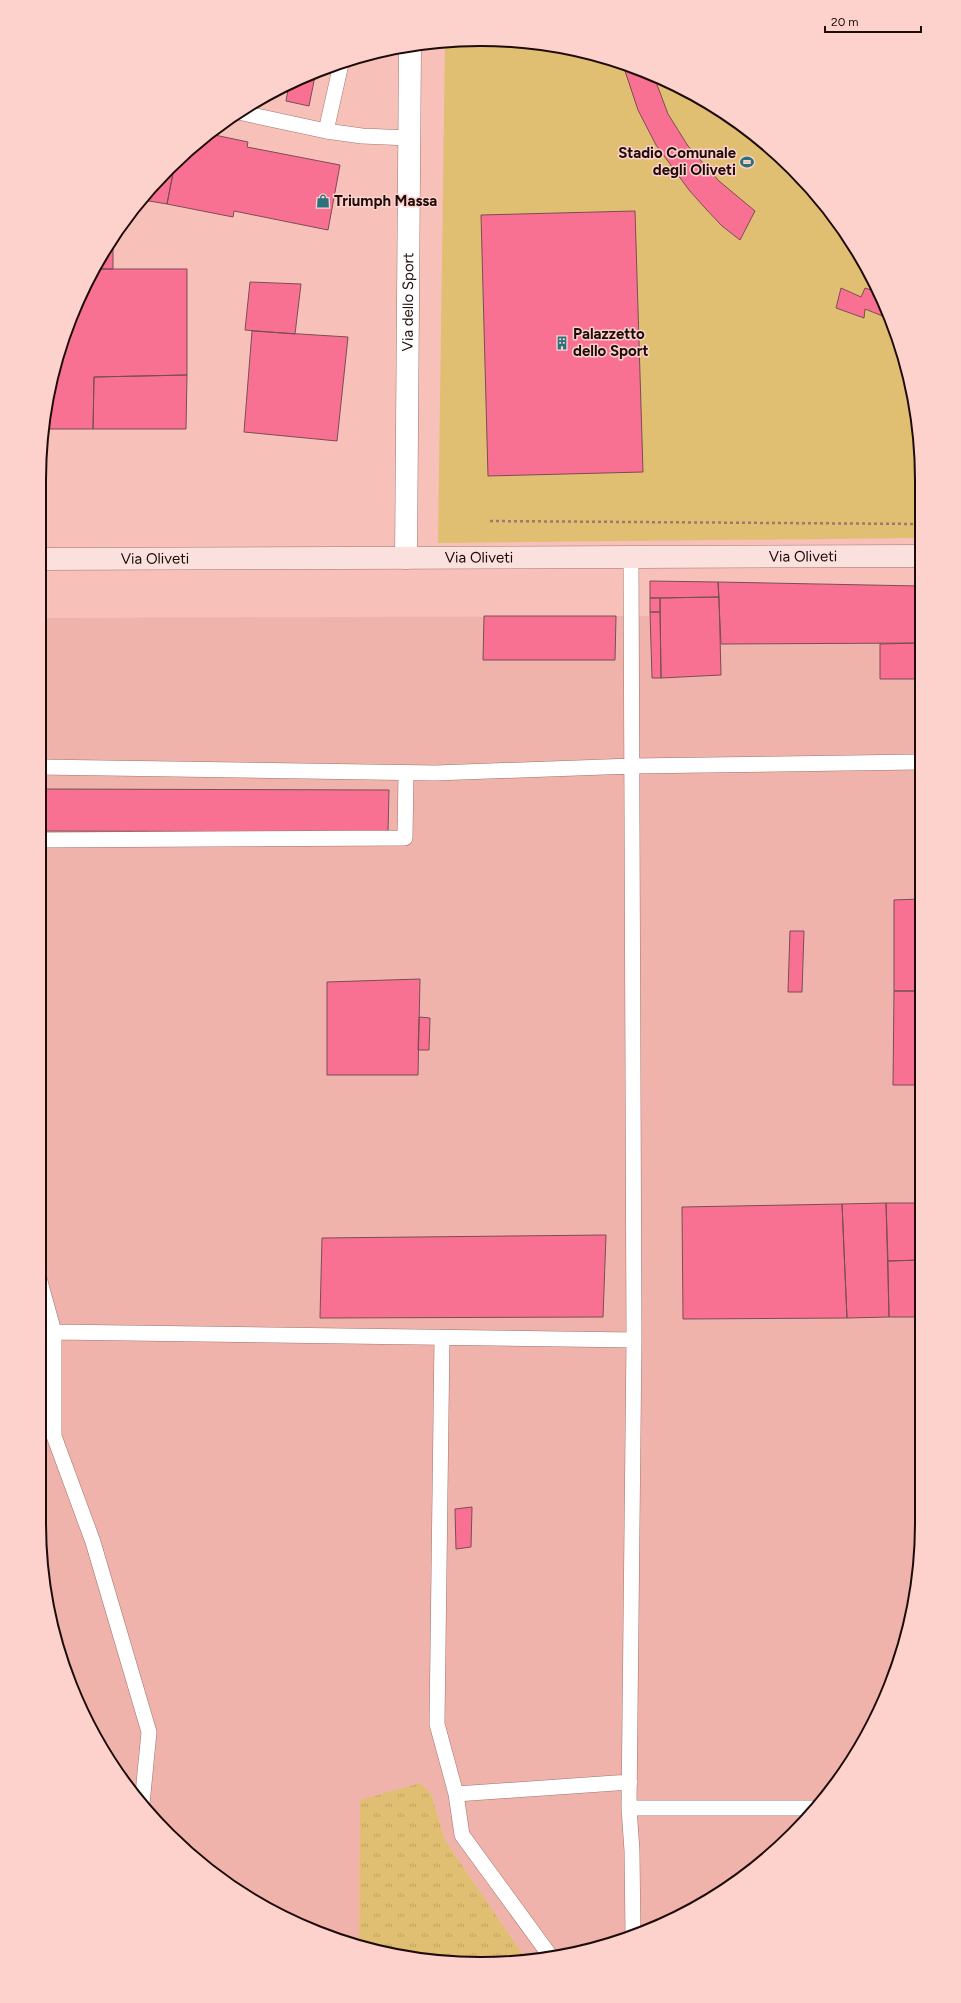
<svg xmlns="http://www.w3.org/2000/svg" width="961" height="2003" font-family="Figtree,sans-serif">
<defs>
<pattern id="grass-tufts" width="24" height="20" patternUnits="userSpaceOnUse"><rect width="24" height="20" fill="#e0bf72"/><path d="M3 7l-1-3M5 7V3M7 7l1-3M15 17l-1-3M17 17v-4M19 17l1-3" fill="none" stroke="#c0a361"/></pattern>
</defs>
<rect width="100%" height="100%" fill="#f7c1ba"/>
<path fill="#efb3ab" d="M919 615 922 1523 913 1609 888 1692 848 1768 793 1835 749 1873 676 1918 622 1941 538 1960 527 1961 445 1840 431 1794 360 1800 359 1945 312 1930 260 1905 189 1854 130 1791 98 1743 63 1665 47 1608 39 1523V618Z"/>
<path fill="url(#grass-tufts)" d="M421 1783 431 1794 445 1840 527 1961 452 1963 394 1955 359 1945 360 1800Z"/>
<path fill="#e0bf72" d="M481 39 567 48 650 73 749 130 831 212 888 312 918 423 919 538 438 543 445 43Z"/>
<path fill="#f97192" stroke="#7a4d56" d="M623 65 653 74 668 114 688 146 719 181 755 211 740 240 722 226 705 208 689 190 656 145 638 110Z
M316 71 309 106 286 101 289 84Z
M210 134 248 142 247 147 340 165 328 230 234 211 233 217 167 204 175 163Z
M175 163 167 204 143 200 168 168Z
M635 211 643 472 488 476 481 215Z
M109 243H113V269H95Z
M95 269H187V375L94 377 93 429H44L48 394 73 311Z
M250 282 301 284 295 334 245 330Z
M841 288 861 297 865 288 877 292 888 312 890 319 865 309 864 318 836 308Z
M252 331 348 337 337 441 244 432Z
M187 375 186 429H93L94 377Z
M650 581 718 582 719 597 650 598Z
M718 582 919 586V643L721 644Z
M719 597 721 675 661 678 660 598Z
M650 598H660V612H650Z
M650 612H660L661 678H652Z
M484 616H616L615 660H483Z
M919 643V679H880V644Z
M39 789 389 790 388 832 39 831Z
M920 899V991H894V900Z
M790 931H804L802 992H788Z
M420 979 418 1075H327V982Z
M894 991H916V1040H920V1085H893Z
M916 991H920V1040H916Z
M419 1017 430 1018 429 1050H418Z
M886 1203H921V1260L888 1261Z
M886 1203 889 1317 847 1318 842 1204Z
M842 1204 847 1318 683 1319 682 1207Z
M606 1235 603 1317 320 1318 322 1238Z
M921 1260V1317H889L888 1261Z
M472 1507 471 1547 456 1549 455 1509Z"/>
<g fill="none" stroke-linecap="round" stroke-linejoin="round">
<g stroke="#a2726c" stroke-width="16">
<path id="lane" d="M238 112 326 131 362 136 409 138
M326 131 341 64
M631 557 634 1340 629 1808 632 1851 633 1936
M39 767 435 773 632 766 919 762
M39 840 405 838 406 773
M39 1278 54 1332 634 1340
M54 1332V1436L93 1542 149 1732 142 1804
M442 1338 437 1724 456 1794 462 1835 551 1957
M456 1794 630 1782
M629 1808H815"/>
</g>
<g stroke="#a2726c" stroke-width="23">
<g id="street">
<path id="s1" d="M406 558 410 46"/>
</g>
</g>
<g stroke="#a2726c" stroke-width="23">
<g id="secondary">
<path id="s2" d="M39 559 919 556"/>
</g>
</g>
<path stroke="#9f7873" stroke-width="2.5" stroke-dasharray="3 3" stroke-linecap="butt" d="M490 521 919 524"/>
<use href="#lane" stroke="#fff" stroke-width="15"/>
<use href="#street" stroke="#fff" stroke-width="22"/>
<use href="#secondary" stroke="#fbe1de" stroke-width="22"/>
</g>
<defs>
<g id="stadium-bare" transform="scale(1.08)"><path d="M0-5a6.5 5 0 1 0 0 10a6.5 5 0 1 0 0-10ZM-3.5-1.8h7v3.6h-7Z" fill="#2a727c" stroke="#fdd1cc" stroke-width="2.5" paint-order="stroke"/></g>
<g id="shop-bare" transform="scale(1.08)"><path d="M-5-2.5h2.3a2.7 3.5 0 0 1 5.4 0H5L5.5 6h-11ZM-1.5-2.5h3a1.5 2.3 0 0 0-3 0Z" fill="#2a727c" stroke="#fdd1cc" stroke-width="2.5" paint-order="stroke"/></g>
<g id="building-bare" transform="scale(1.08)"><path d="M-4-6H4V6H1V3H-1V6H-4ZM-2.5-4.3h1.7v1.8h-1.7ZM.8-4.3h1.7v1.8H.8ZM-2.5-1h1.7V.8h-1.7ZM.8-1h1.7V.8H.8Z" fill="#2a727c" stroke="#fdd1cc" stroke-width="2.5" paint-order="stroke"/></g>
</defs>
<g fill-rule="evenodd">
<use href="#stadium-bare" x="747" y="162"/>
<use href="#shop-bare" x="323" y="201"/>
<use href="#building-bare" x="562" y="343"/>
</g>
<g text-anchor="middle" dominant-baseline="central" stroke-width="3" stroke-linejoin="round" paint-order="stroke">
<g font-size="15" font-weight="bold" fill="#1e0c0a" stroke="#fdd1cc" text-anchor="start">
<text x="736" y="153" text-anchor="end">Stadio Comunale<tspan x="736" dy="17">degli Oliveti</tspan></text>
<text x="334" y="201">Triumph Massa</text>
<text x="573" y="334">Palazzetto<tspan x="573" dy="17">dello Sport</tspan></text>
</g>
<g font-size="15" fill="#1e0c0a" stroke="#fdd1cc">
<text stroke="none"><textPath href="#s1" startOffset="256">Via dello Sport</textPath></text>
<text stroke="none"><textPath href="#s2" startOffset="764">Via Oliveti</textPath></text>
<text stroke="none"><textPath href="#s2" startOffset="116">Via Oliveti</textPath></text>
<text stroke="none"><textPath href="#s2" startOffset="440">Via Oliveti</textPath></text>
</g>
</g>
<path d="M0 0H961V2003H0ZM480 46H481A434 434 0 0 1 915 480V1523A434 434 0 0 1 481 1957H480A434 434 0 0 1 46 1523V480A434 434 0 0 1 480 46Z" fill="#fdd1cc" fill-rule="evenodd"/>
<path fill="none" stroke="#1e0c0a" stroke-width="2" d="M480 46H481A434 434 0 0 1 915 480V1523A434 434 0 0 1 481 1957H480A434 434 0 0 1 46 1523V480A434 434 0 0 1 480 46Z"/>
<path d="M825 26v6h96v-6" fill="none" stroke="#1e0c0a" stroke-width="2"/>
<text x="831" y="26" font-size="12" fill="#1e0c0a" stroke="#fdd1cc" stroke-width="3" paint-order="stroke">20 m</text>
</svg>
